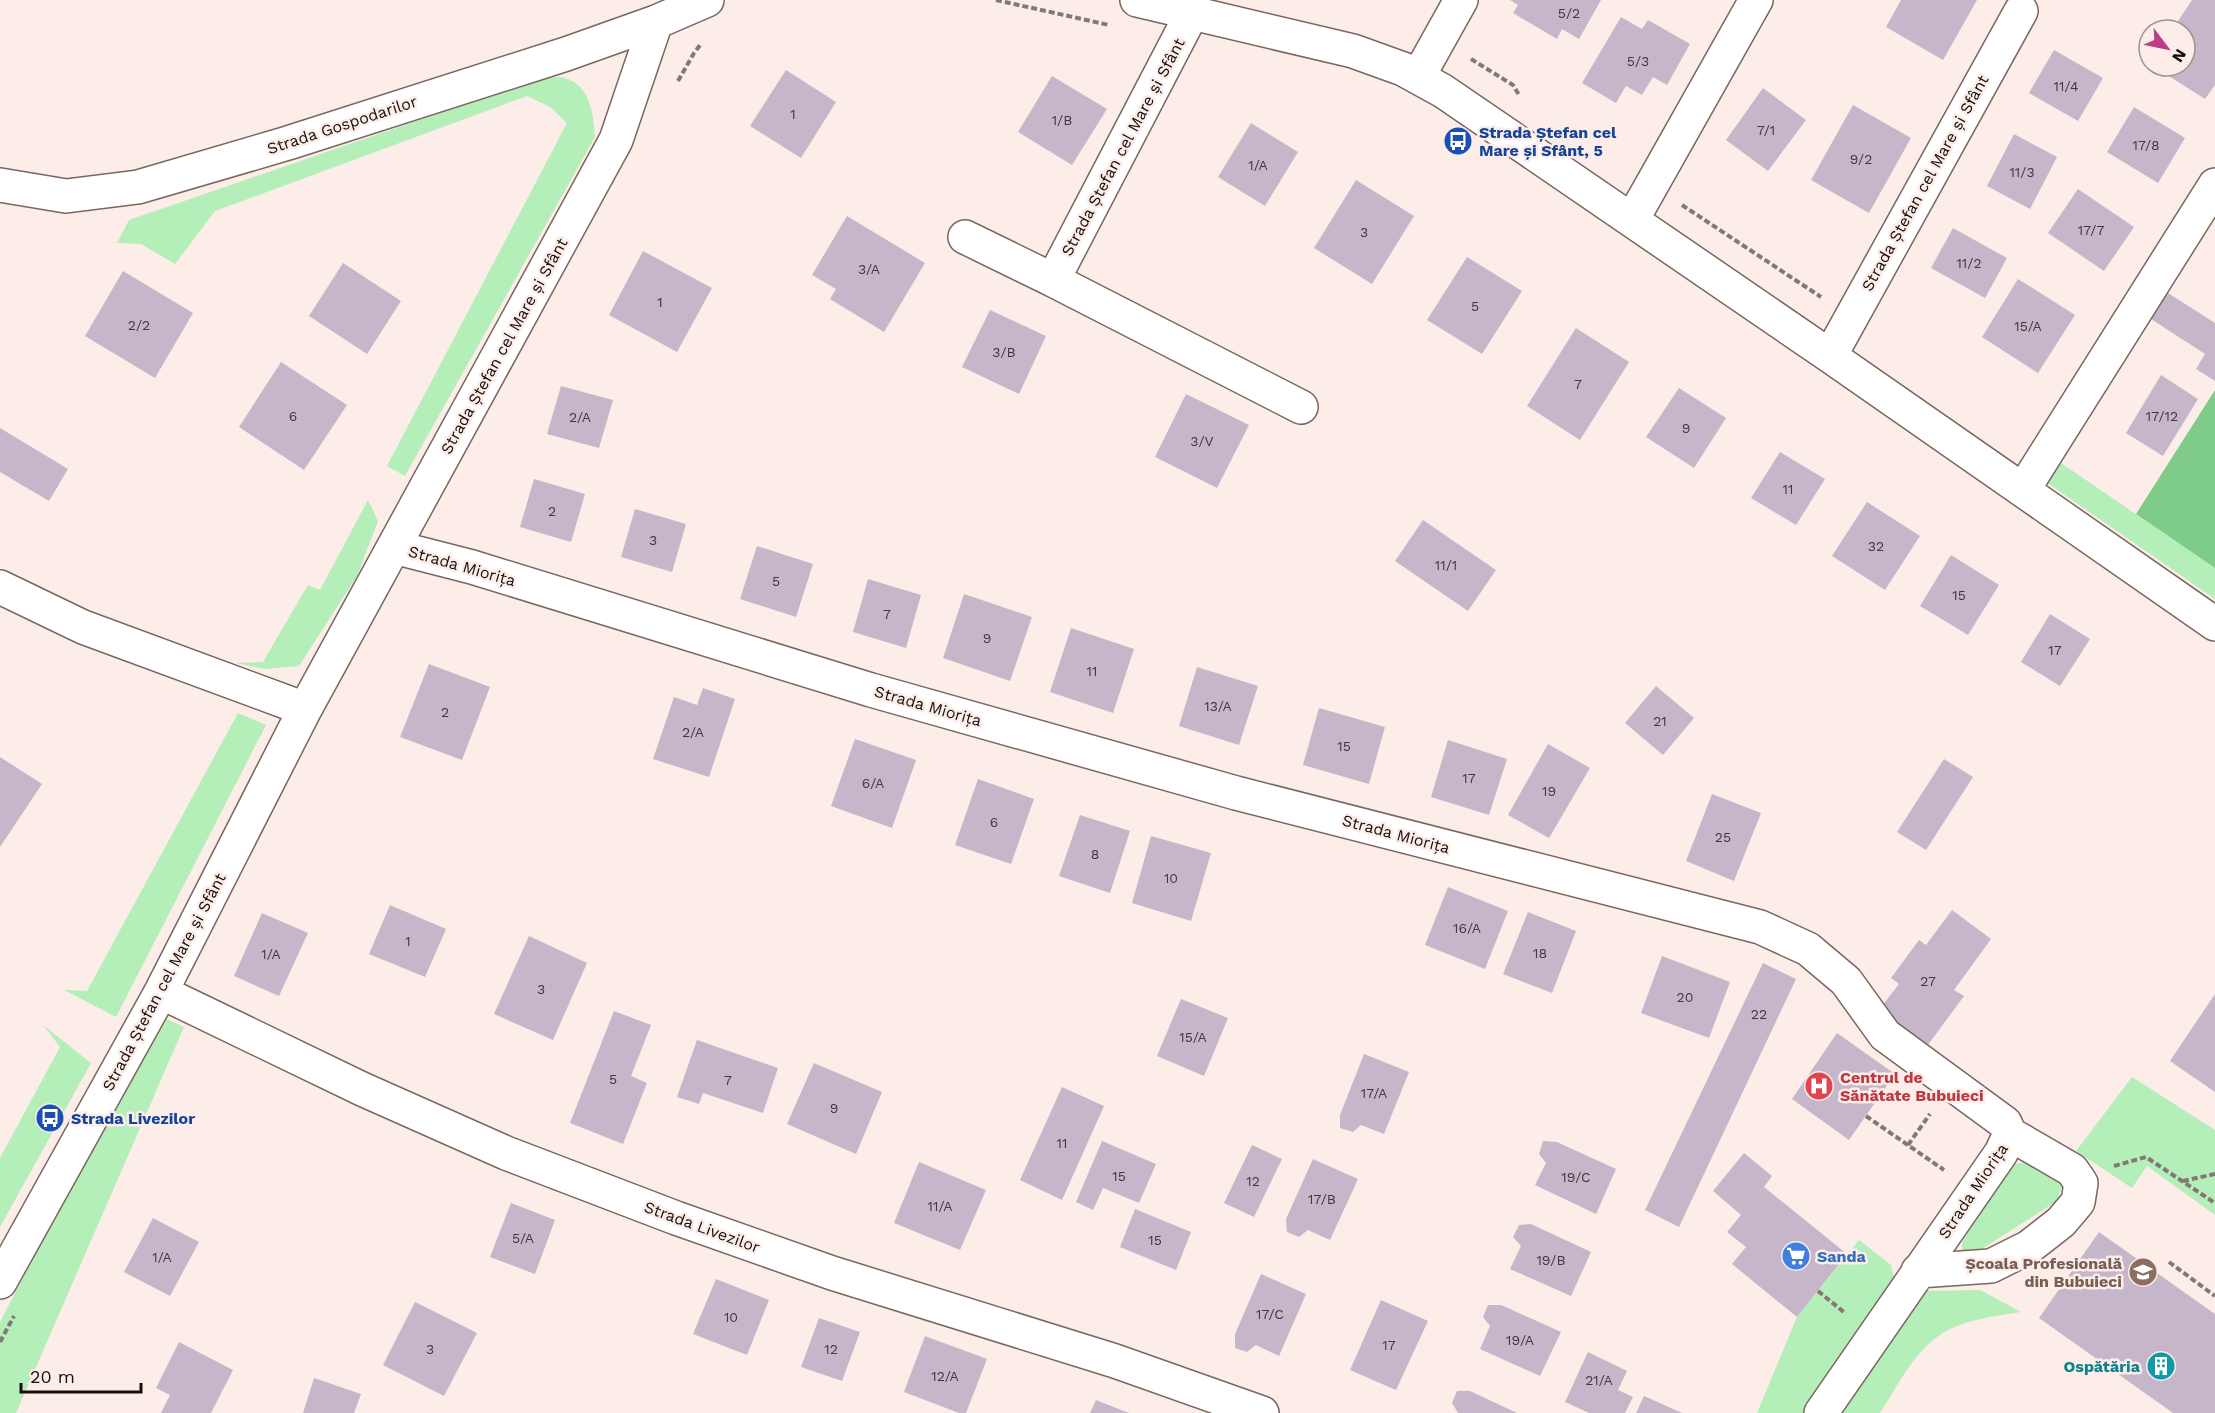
<svg xmlns="http://www.w3.org/2000/svg" width="2215" height="1413" font-family="'Work Sans',sans-serif">
<rect width="100%" height="100%" fill="#fcede8"/>
<path fill="#b4eeb9" d="M544 77C550 78 558 76 564 78 591 85 593 114 595 137L405 476 387 466 567 123 550 107 527 96 215 211 175 264 141 244 117 243 129 220Z
M2061 463 2215 568V599L2046 482Z
M368 500 378 521 357 576 299 666 264 669 236 663 263 662 308 585 320 590Z
M238 713 266 725 116 1017 64 990 87 991Z
M160 1016 184 1027 16 1413H0V1322Z
M43 1025 91 1063 0 1227V1158L60 1047Z
M2132 1077 2215 1130V1215L2147 1166 2132 1188 2076 1151Z
M2026 1161 2064 1181 2057 1201 1974 1254 1962 1253V1242L2010 1166Z
M1859 1240 1891 1265 1895 1281 1812 1413H1757L1797 1317Z
M1980 1290 2021 1312C1995 1316 1961 1320 1940 1335 1913 1353 1897 1387 1880 1413H1840L1920 1291Z"/>
<path fill="#7fcb88" d="M2215 390V568L2136 514Z"/>
<path fill="#c5b7c9" d="M1510 0H1601L1579 39 1562 29 1557 39 1513 13 1518 5Z
M1901 0H1977L1943 60 1886 27Z
M2192 0H2215V85L2205 99 2153 66H2185V30H2172Z
M1621 17 1642 29 1648 20 1690 44 1667 85 1653 77 1642 95 1626 86 1616 103 1582 83Z
M2054 50 2103 78 2078 121 2029 93Z
M786 70 836 102 801 158 750 126Z
M1052 76 1107 109 1072 165 1018 132Z
M1763 88 1806 120 1768 171 1726 140Z
M1853 105 1911 138 1869 213 1811 180Z
M2134 107 2185 138 2158 183 2107 152Z
M1251 123 1298 152 1265 206 1218 177Z
M2014 134 2057 157 2030 209 1987 186Z
M1356 180 1414 216 1372 284 1314 248Z
M2078 189 2134 227 2104 271 2048 233Z
M847 216 925 263 884 332 830 299 836 289 812 275Z
M1953 228 2007 258 1985 298 1931 268Z
M643 251 712 288 677 352 609 315Z
M1467 257 1522 291 1482 354 1427 320Z
M343 263 401 301 367 354 309 316Z
M123 271 193 313 155 378 85 336Z
M2018 279 2075 315 2038 373 1982 337Z
M2168 293 2215 323V381L2196 369 2205 354 2151 319Z
M990 310 1046 336 1019 394 962 367Z
M1576 328 1629 362 1580 440 1527 406Z
M281 362 347 405 304 470 239 427Z
M2161 375 2198 399 2163 456 2126 433Z
M561 386 613 400 599 448 547 434Z
M1679 388 1726 418 1694 468 1646 437Z
M1186 394 1249 425 1217 488 1155 457Z
M0 428 68 469 49 501 0 472Z
M1780 452 1825 479 1796 525 1751 498Z
M534 479 585 494 571 542 520 527Z
M1867 502 1920 536 1885 590 1832 556Z
M635 509 686 524 672 572 621 557Z
M1423 520 1496 570 1468 611 1395 561Z
M757 546 813 564 796 617 740 599Z
M1951 555 1999 585 1968 635 1920 606Z
M868 579 921 595 906 648 853 632Z
M964 594 1032 617 1010 681 943 658Z
M2050 614 2090 639 2060 686 2021 662Z
M1071 628 1134 649 1113 713 1050 692Z
M429 664 490 687 462 760 400 737Z
M1197 667 1258 686 1239 745 1179 726Z
M1656 686 1694 718 1663 755 1625 723Z
M703 688 735 699 709 777 653 759 674 697 697 705Z
M1319 708 1385 727 1369 784 1303 765Z
M855 739 916 760 892 828 831 806Z
M1448 740 1507 759 1489 815 1431 797Z
M1548 744 1590 768 1549 838 1508 815Z
M0 757 42 784 0 847Z
M1944 759 1973 777 1926 850 1897 832Z
M978 779 1034 799 1011 864 955 845Z
M1712 794 1761 813 1734 881 1686 861Z
M1080 815 1130 831 1110 893 1059 876Z
M1151 836 1211 853 1191 921 1132 903Z
M1448 887 1508 911 1485 969 1425 945Z
M390 905 446 929 425 977 369 954Z
M1952 910 1991 939 1954 990 1964 996 1925 1049 1894 1027 1882 1006 1899 984 1891 978 1919 940 1926 945Z
M1528 912 1576 931 1552 993 1503 974Z
M262 913 308 933 279 996 234 976Z
M529 936 587 963 553 1040 494 1014Z
M1662 956 1730 982 1709 1038 1641 1013Z
M1763 963 1796 979 1679 1227 1645 1210Z
M2215 994V1092L2170 1061Z
M1181 999 1228 1018 1204 1076 1157 1056Z
M614 1011 651 1025 631 1076 647 1083 623 1144 570 1123Z
M1837 1033 1895 1074 1849 1140 1792 1099Z
M697 1040 778 1068 763 1113 703 1093 699 1104 677 1097Z
M1364 1054 1409 1072 1384 1134 1361 1125 1353 1132 1340 1128V1115Z
M814 1063 882 1092 856 1154 787 1124Z
M1062 1087 1104 1106 1062 1200 1020 1180Z
M1102 1141 1156 1164 1139 1203 1103 1188 1093 1210 1076 1202Z
M1543 1141 1557 1142 1616 1169 1596 1214 1535 1185 1546 1163 1539 1154Z
M1252 1145 1282 1159 1254 1217 1224 1203Z
M1744 1153 1772 1176 1764 1187 1847 1254 1797 1317 1732 1264 1746 1247 1727 1232 1741 1215 1713 1191Z
M1313 1159 1358 1179 1330 1240 1308 1230 1299 1237 1287 1232 1286 1219Z
M919 1162 986 1190 960 1250 894 1223Z
M511 1203 555 1220 535 1274 490 1257Z
M1135 1209 1191 1232 1176 1270 1120 1247Z
M153 1218 199 1242 170 1296 124 1272Z
M1531 1224 1591 1252 1571 1296 1510 1269 1521 1246 1513 1237 1519 1225Z
M2099 1232 2215 1314V1413H2173L2039 1318Z
M1261 1274 1306 1294 1279 1356 1256 1345 1247 1352 1235 1348V1334Z
M716 1279 769 1300 747 1355 693 1334Z
M1381 1300 1428 1321 1396 1390 1350 1370Z
M415 1302 477 1333 444 1396 383 1365Z
M1488 1305H1501L1561 1332 1540 1376 1480 1349 1490 1326 1483 1317Z
M819 1318 860 1332 842 1381 801 1367Z
M925 1336 987 1359 966 1413H959L904 1392Z
M179 1342 233 1370 211 1413H161L170 1395 156 1388Z
M1588 1352 1627 1371 1618 1390 1633 1397 1625 1413H1589L1565 1402Z
M314 1378 361 1394 354 1413H303Z
M1457 1391H1470L1517 1413H1458L1452 1403Z
M1644 1396 1682 1413H1636Z
M1096 1400 1129 1413H1090Z"/>
<g fill="none" stroke-linecap="round" stroke-linejoin="round">
<g stroke="#7a665e" stroke-width="36">
<path id="minor" d="M1137 0 1353 51 1403 69 1443 91 1830 356 2215 624
M1192 13 1053 280 1301 407
M1418 77 1461 0
M0 185 66 196 138 187 288 143 566 54 656 22 707 0
M1632 220 1756 0
M965 237 1053 280
M1830 356 2021 11
M2023 490 2215 185
M394 547 472 567 871 690 1236 793 1760 927 1808 949 1846 981 1885 1035 2005 1123 2010 1134 2001 1153 1821 1413
M0 587 83 627 305 709
M161 992 362 1089 506 1153 676 1218 832 1273 1115 1361 1262 1413
M1918 1271 1991 1266 2029 1247 2061 1222 2078 1202 2081 1183 2072 1170 2010 1134
M0 1282 161 992 305 709 616 140 656 22"/>
</g>
<path stroke="#837874" stroke-width="4" stroke-dasharray="6 3" stroke-linecap="butt" d="M996 0 1109 25
M1471 59 1513 85 1519 95
M678 81 694 53 701 44
M1682 205 1821 297
M1866 1116 1944 1170
M1908 1145 1930 1114
M2114 1166 2146 1157 2215 1203
M2183 1181 2215 1174
M2169 1262 2215 1296
M1818 1291 1845 1313
M0 1342 14 1316"/>
<use href="#minor" stroke="#fff" stroke-width="33"/>
</g>
<defs>
<g id="bus-disc" transform="scale(1.5)"><circle r="9.5" fill="#1a4fb4" stroke="#fcede8"/><path d="M-5-6H5V4H4V6H2V4H-2V6H-4V4H-5ZM-3.5-4V0h7V-4ZM-3.5 1.2v1.5H-2V1.2ZM2 1.2v1.5H3.5V1.2Z" fill="#fff"/></g>
<g id="hospital-disc" transform="scale(1.5)"><circle r="9.5" fill="#e0444e" stroke="#fcede8"/><path d="M-5-5h3v3.5h4V-5h3V5h-3V1.5h-4V5h-3Z" fill="#fff"/></g>
<g id="supermarket-disc" transform="scale(1.5)"><circle r="9.5" fill="#3f7fe0" stroke="#fcede8"/><path d="M-6-5.5h2.5l.6 2H6L4.5 2H-2.5L-4.4-4H-6ZM-1.5 3.2a1.3 1.3 0 1 0 .1 0ZM3 3.2a1.3 1.3 0 1 0 .1 0Z" fill="#fff"/></g>
<g id="university-disc" transform="scale(1.5)"><circle r="9.5" fill="#8d6e63" stroke="#fcede8"/><path d="M0-5L7-2L0 1L-7-2ZM-4 1L0 2.5L4 1V4Q0 6-4 4Z" fill="#fff"/></g>
<g id="building-disc" transform="scale(1.5)"><circle r="9.5" fill="#0f9aa8" stroke="#fcede8"/><path d="M-4-6H4V6H1V3H-1V6H-4ZM-2.5-4.3h1.7v1.8h-1.7ZM.8-4.3h1.7v1.8H.8ZM-2.5-1h1.7V.8h-1.7ZM.8-1h1.7V.8H.8Z" fill="#fff"/></g>
</defs>
<g fill-rule="evenodd">
<use href="#bus-disc" x="1458" y="141"/>
<use href="#hospital-disc" x="1819" y="1086"/>
<use href="#bus-disc" x="50" y="1118"/>
<use href="#supermarket-disc" x="1796" y="1256"/>
<use href="#university-disc" x="2143" y="1272"/>
<use href="#building-disc" x="2161" y="1366"/>
</g>
<g text-anchor="middle" dominant-baseline="central" stroke-width="5" stroke-linejoin="round" paint-order="stroke">
<g font-size="14" fill="#42393b">
<text x="1569" y="13">5/2</text>
<text x="1638" y="61">5/3</text>
<text x="2066" y="86">11/4</text>
<text x="793" y="114">1</text>
<text x="1062" y="120">1/B</text>
<text x="1766" y="130">7/1</text>
<text x="2146" y="145">17/8</text>
<text x="1861" y="159">9/2</text>
<text x="1258" y="165">1/A</text>
<text x="2022" y="172">11/3</text>
<text x="2091" y="230">17/7</text>
<text x="1364" y="232">3</text>
<text x="1969" y="263">11/2</text>
<text x="869" y="269">3/A</text>
<text x="660" y="302">1</text>
<text x="1475" y="306">5</text>
<text x="139" y="325">2/2</text>
<text x="2028" y="326">15/A</text>
<text x="1004" y="352">3/B</text>
<text x="1578" y="384">7</text>
<text x="293" y="416">6</text>
<text x="2162" y="416">17/12</text>
<text x="580" y="417">2/A</text>
<text x="1686" y="428">9</text>
<text x="1202" y="441">3/V</text>
<text x="1788" y="489">11</text>
<text x="552" y="511">2</text>
<text x="653" y="540">3</text>
<text x="1876" y="546">32</text>
<text x="1446" y="565">11/1</text>
<text x="776" y="581">5</text>
<text x="1959" y="595">15</text>
<text x="887" y="614">7</text>
<text x="987" y="638">9</text>
<text x="2055" y="650">17</text>
<text x="1092" y="671">11</text>
<text x="1218" y="706">13/A</text>
<text x="445" y="712">2</text>
<text x="1660" y="721">21</text>
<text x="693" y="732">2/A</text>
<text x="1344" y="746">15</text>
<text x="1469" y="778">17</text>
<text x="873" y="783">6/A</text>
<text x="1549" y="791">19</text>
<text x="994" y="822">6</text>
<text x="1723" y="837">25</text>
<text x="1095" y="854">8</text>
<text x="1171" y="878">10</text>
<text x="1467" y="928">16/A</text>
<text x="408" y="941">1</text>
<text x="1540" y="953">18</text>
<text x="271" y="954">1/A</text>
<text x="1928" y="981">27</text>
<text x="541" y="989">3</text>
<text x="1685" y="997">20</text>
<text x="1759" y="1014">22</text>
<text x="1193" y="1037">15/A</text>
<text x="613" y="1079">5</text>
<text x="728" y="1080">7</text>
<text x="1374" y="1093">17/A</text>
<text x="834" y="1108">9</text>
<text x="1062" y="1143">11</text>
<text x="1119" y="1176">15</text>
<text x="1576" y="1177">19/C</text>
<text x="1253" y="1181">12</text>
<text x="1322" y="1199">17/B</text>
<text x="940" y="1206">11/A</text>
<text x="523" y="1238">5/A</text>
<text x="1155" y="1240">15</text>
<text x="162" y="1257">1/A</text>
<text x="1551" y="1260">19/B</text>
<text x="1270" y="1314">17/C</text>
<text x="731" y="1317">10</text>
<text x="1520" y="1340">19/A</text>
<text x="1389" y="1345">17</text>
<text x="430" y="1349">3</text>
<text x="831" y="1349">12</text>
<text x="945" y="1376">12/A</text>
<text x="1599" y="1380">21/A</text>
</g>
<g font-size="16" fill="#170f0c" stroke="#fcede8">
<text transform="translate(342 125) rotate(-18)">Strada Gospodarilor</text>
<text transform="translate(1123 147) rotate(-62)">Strada Ștefan cel Mare și Sfânt</text>
<text transform="translate(1925 183) rotate(-61)">Strada Ștefan cel Mare și Sfânt</text>
<text transform="translate(504 346) rotate(-61)">Strada Ștefan cel Mare și Sfânt</text>
<text transform="translate(462 566) rotate(16)">Strada Miorița</text>
<text transform="translate(928 706) rotate(16)">Strada Miorița</text>
<text transform="translate(1396 834) rotate(15)">Strada Miorița</text>
<text transform="translate(164 982) rotate(-62)">Strada Ștefan cel Mare și Sfânt</text>
<text transform="translate(1973 1191) rotate(-56)">Strada Miorița</text>
<text transform="translate(702 1227) rotate(20)">Strada Livezilor</text>
</g>
<g font-size="16" font-weight="bold" fill="#164399" stroke="#fcede8" text-anchor="start">
<text x="1479" y="132">Strada Ștefan cel<tspan x="1479" dy="18">Mare și Sfânt, 5</tspan></text>
<text x="71" y="1118">Strada Livezilor</text>
</g>
<g font-size="16" font-weight="bold" fill="#be3a42" stroke="#fcede8" text-anchor="start">
<text x="1840" y="1077">Centrul de<tspan x="1840" dy="18">Sănătate Bubuieci</tspan></text>
</g>
<g font-size="16" font-weight="bold" fill="#366cbe" stroke="#fcede8" text-anchor="start">
<text x="1817" y="1256">Sanda</text>
</g>
<g font-size="16" font-weight="bold" fill="#785e54" stroke="#fcede8" text-anchor="end">
<text x="2122" y="1263">Școala Profesională<tspan x="2122" dy="18">din Bubuieci</tspan></text>
</g>
<g font-size="16" font-weight="bold" fill="#0d838f" stroke="#fcede8" text-anchor="end">
<text x="2140" y="1366">Ospătăria</text>
</g>
</g>
<g transform="translate(2167 48) rotate(122)"><circle r="28" fill="#fcede8" stroke="#a09490" stroke-width="1.5"/>
<path d="M0-4.5L10 22L0 15L-10 22Z" fill="#bd3d89"/>
<text y="-9" font-size="16" font-weight="bold" text-anchor="middle" fill="#170f0c">N</text>
</g>
<path d="M21 1383v9h120v-9" fill="none" stroke="#170f0c" stroke-width="3"/>
<text x="30" y="1383" font-size="18" fill="#170f0c" stroke="#fcede8" stroke-width="4.5" paint-order="stroke">20 m</text>
</svg>
